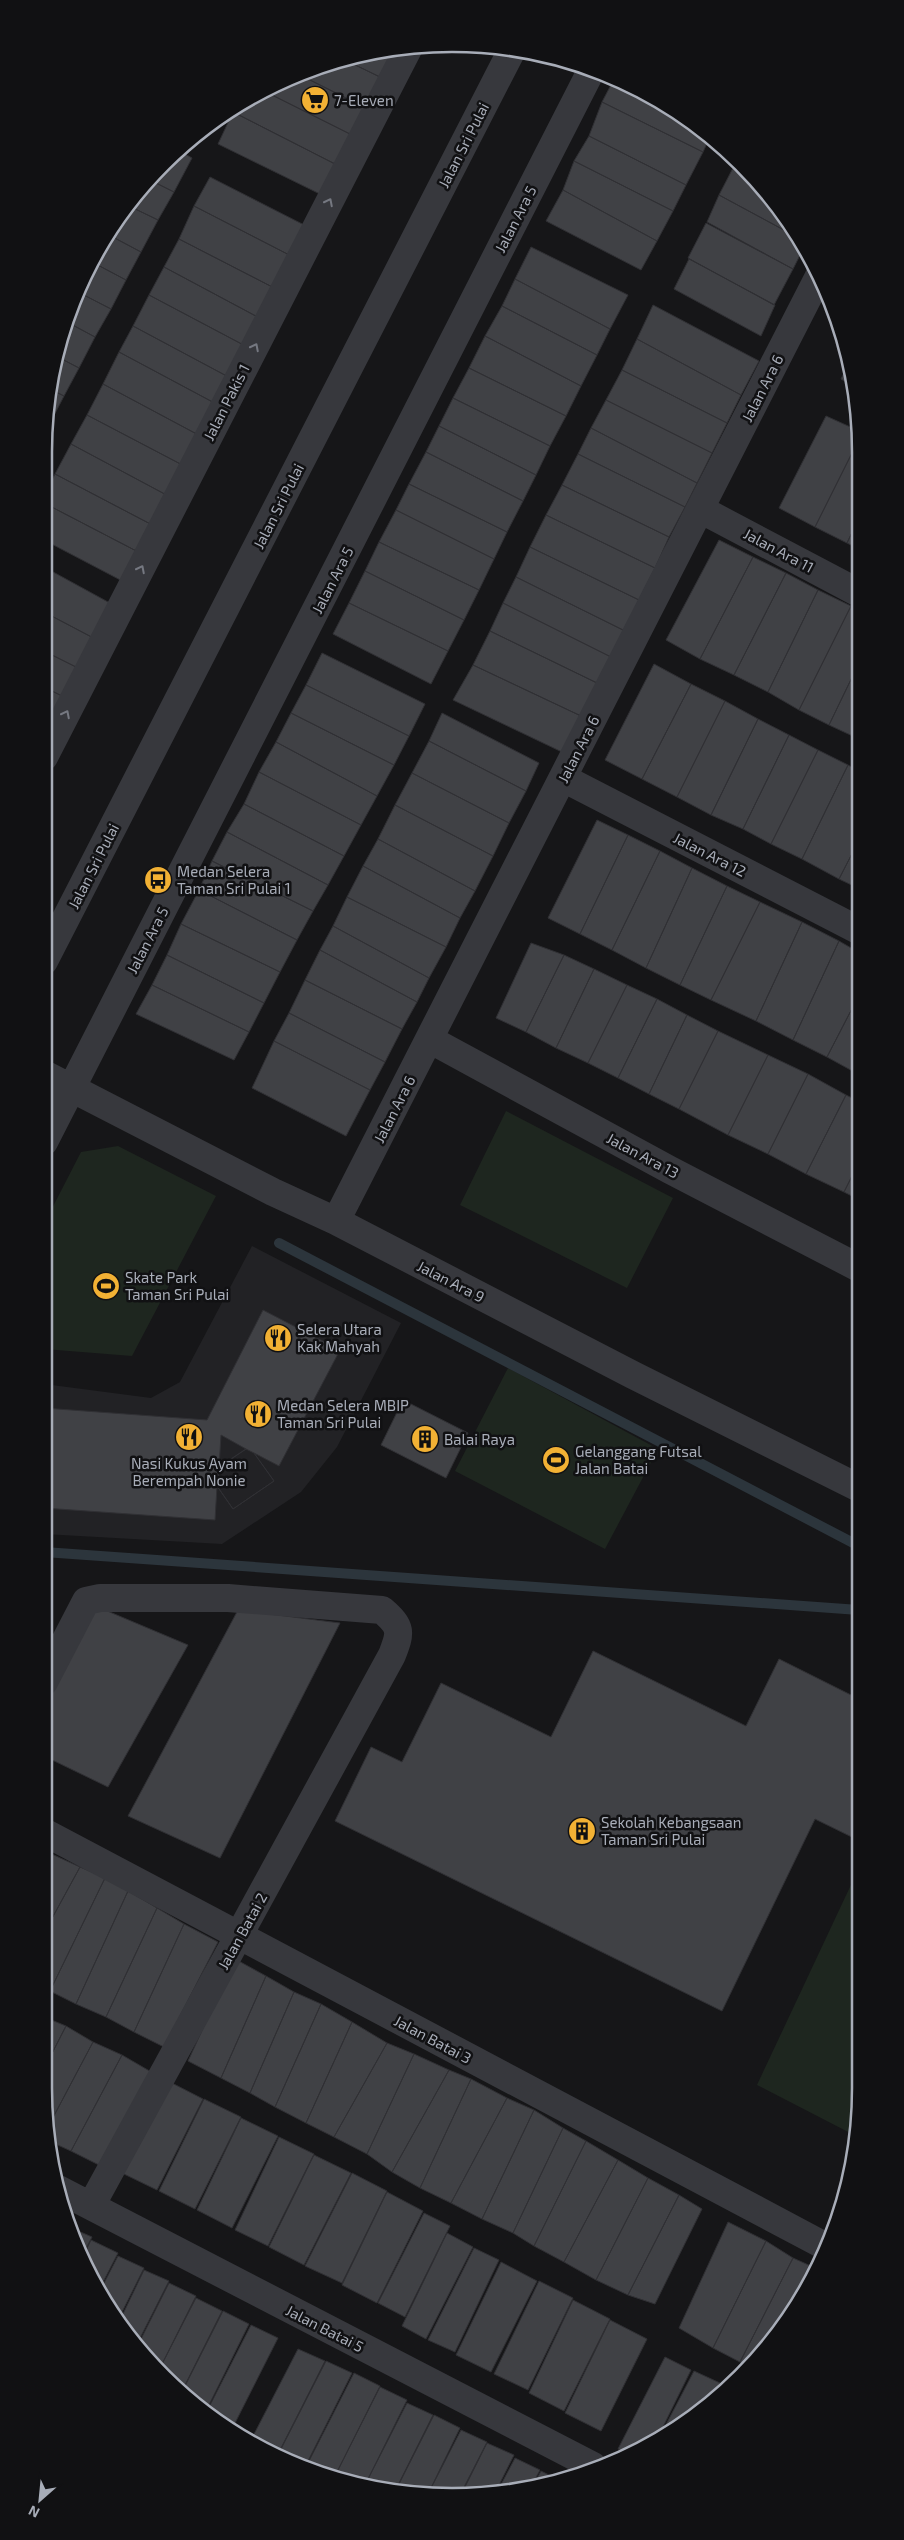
<svg xmlns="http://www.w3.org/2000/svg" width="904" height="2540" font-family="'Exo 2',sans-serif">
<rect width="100%" height="100%" fill="#161618"/>
<path fill="#222225" d="M252 1246 401 1323 337 1447 301 1492 222 1544 44 1534V1384L151 1398 180 1382Z"/>
<path fill="#1e261f" d="M506 1111 673 1198 627 1288 460 1205Z
M118 1146 216 1196 132 1356 44 1349V1224L81 1152Z
M508 1368 658 1449 605 1549 455 1471Z
M857 1872 860 1874V2088L854 2135 757 2085Z"/>
<g fill="none" stroke-linecap="round" stroke-linejoin="round">
<path stroke="#2c353c" stroke-width="10" d="M279 1243 859 1546
M44 1552 859 1610"/>
</g>
<path fill="#404145" stroke="#303034" fill-rule="evenodd" d="M394 48 382 78 345 60Z
M345 60 382 78 366 108 300 75 321 66Z
M300 75 366 108 352 135 264 91Z
M613 81 656 99 708 141 703 152 602 102Z
M264 91 352 135 337 165 233 112 236 107 248 99Z
M602 102 703 152 686 185 589 136Z
M233 112 337 165 322 195 218 144Z
M589 136 686 185 673 211 574 161Z
M178 150 192 158 174 192 150 180Z
M574 161 673 211 657 241 563 190Z
M735 163 757 181 733 168Z
M733 168 759 183 795 236 719 195Z
M210 177 314 230 299 260 194 206Z
M150 180 174 192 158 220 127 205Z
M563 190 657 241 641 270 546 221Z
M719 195 795 236 803 249 793 269 707 222Z
M127 205 158 220 141 252 109 235Z
M194 206 299 260 282 292 179 239Z
M706 223 793 269 774 305 688 258Z
M109 235 141 252 126 280 92 262Z
M179 239 282 292 267 322 164 267Z
M531 247 628 295 610 329 515 279Z
M689 259 775 305 761 336 674 289Z
M92 262 126 280 111 309 78 292Z
M164 267 267 322 253 350 149 295Z
M515 279 610 329 597 355 502 306Z
M78 292 111 309 95 337 67 322Z
M149 295 253 350 236 381 133 326Z
M653 305 759 361 741 395 637 339Z
M502 306 597 355 581 386 485 336Z
M67 322 95 337 79 368 56 356Z
M133 326 236 381 222 407 119 352Z
M485 336 581 386 566 416 469 368Z
M637 339 741 395 727 423 622 370Z
M119 352 222 407 206 439 103 384Z
M56 356 79 368 64 396 52 390Z
M847 367 853 386 841 379Z
M469 368 566 416 550 446 453 398Z
M622 370 727 423 712 453 606 400Z
M103 384 206 439 190 469 87 415Z
M52 390 64 396 49 425 47 424Z
M453 398 550 446 536 475 439 426Z
M606 400 712 453 697 483 591 428Z
M87 415 190 469 174 499 71 444Z
M826 416 857 430V443L815 527 779 508Z
M439 426 536 475 523 501 426 452Z
M591 428 697 483 685 507 578 454Z
M857 443V522L847 543 815 527Z
M71 444 174 499 158 528 55 474Z
M426 452 523 501 507 532 409 484Z
M578 454 685 507 669 537 562 485Z
M55 474 158 528 144 555 44 503V497Z
M409 484 507 532 494 559 396 510Z
M562 485 669 537 655 568 546 515Z
M44 503 144 555 128 584 44 540Z
M396 510 494 559 479 590 379 542Z
M546 515 655 568 639 600 530 547Z
M857 522V548L847 543Z
M719 540 753 557 700 659 666 640Z
M379 542 479 590 464 620 365 571Z
M530 547 639 600 625 631 516 577Z
M753 557 786 573 734 675 700 659Z
M44 567 119 608 101 642 44 612Z
M365 571 464 620 448 651 349 603Z
M786 573 818 590 768 692 734 675Z
M516 577 625 631 611 657 503 603Z
M818 590 851 606 799 710 768 692Z
M349 603 448 651 431 684 333 634Z
M503 603 611 657 597 683 490 631Z
M851 606 857 610V667L829 725 799 710Z
M44 612 101 642 86 672 44 651Z
M490 631 597 683 581 716 473 665Z
M44 651 86 672 72 701 44 687Z
M322 653 425 704 409 736 306 685Z
M654 664 691 684 642 779 605 760Z
M473 665 581 716 562 752 453 700Z
M857 667V738L829 725Z
M691 684 725 701 677 797 642 779Z
M306 685 409 736 394 765 291 713Z
M44 687 72 701 56 731 44 725Z
M725 701 758 719 711 815 677 797Z
M291 713 394 765 377 796 276 742Z
M442 713 539 763 526 791 429 741Z
M758 719 789 735 743 829 711 815Z
M789 735 818 750 771 844 743 829Z
M429 741 526 791 509 823 412 773Z
M276 742 377 796 361 825 259 772Z
M818 750 848 765 802 859 771 844Z
M848 765 857 770 858 842 839 879 802 859Z
M259 772 361 825 344 856 244 804Z
M412 773 509 823 493 856 395 805Z
M244 804 344 856 328 885 227 832Z
M395 805 493 856 475 891 378 839Z
M597 820 628 835 580 934 548 918Z
M227 832 328 885 313 911 212 861Z
M628 835 660 851 612 950 580 934Z
M378 839 475 891 460 918 363 866Z
M858 842V888L839 879Z
M660 851 692 868 646 968 612 950Z
M212 861 313 911 297 940 199 890Z
M363 866 460 918 446 947 347 897Z
M692 868 727 886 680 985 646 968Z
M727 886 760 902 711 1000 680 985Z
M199 890 297 940 280 972 181 924Z
M347 897 446 947 429 978 333 926Z
M760 902 802 922 756 1021 711 1000Z
M802 922 839 941 793 1040 756 1021Z
M181 924 280 972 264 1003 167 955Z
M333 926 429 978 417 1002 320 950Z
M839 941 858 952V997L827 1057 793 1040Z
M531 943 564 955 526 1032 496 1018Z
M320 950 417 1002 402 1029 305 980Z
M167 955 264 1003 249 1032 152 985Z
M564 955 594 969 556 1048 526 1032Z
M594 969 627 985 588 1063 556 1048Z
M305 980 402 1029 385 1062 289 1013Z
M152 985 249 1032 234 1060 136 1014Z
M627 985 657 999 618 1078 588 1063Z
M858 997V1074L827 1057Z
M657 999 687 1015 649 1094 618 1078Z
M289 1013 385 1062 370 1090 274 1041Z
M687 1015 718 1031 679 1109 649 1094Z
M718 1031 768 1055 728 1135 679 1109Z
M274 1041 370 1090 346 1136 252 1088Z
M768 1055 808 1074 768 1154 728 1135Z
M808 1074 846 1095 806 1174 768 1154Z
M846 1095 858 1101V1164L844 1192 806 1174Z
M858 1164V1199L844 1192Z
M263 1310 340 1350 279 1466 254 1453 274 1481 233 1509 217 1486 215 1520 44 1508V1408L207 1420ZM221 1435 246 1449 219 1467Z
M403 1400 468 1433 446 1478 381 1445Z
M246 1449 254 1453 274 1481 233 1509 217 1486 219 1467Z
M93 1605 188 1645 108 1787 44 1756V1705Z
M238 1610 340 1623 220 1858 128 1816Z
M593 1651 746 1726 779 1659 859 1699 860 1841 815 1819 722 2011 335 1821 371 1747 402 1762 441 1683 551 1737Z
M45 1851 80 1867 44 1933V1854Z
M80 1867 105 1878 50 1991 44 1987V1933Z
M105 1878 128 1891 76 2004 50 1991Z
M128 1891 157 1908 106 2017 76 2004Z
M157 1908 184 1924 134 2032 106 2017Z
M184 1924 218 1942 164 2047 134 2032Z
M235 1959 266 1976 221 2078 188 2061Z
M266 1976 294 1992 250 2093 221 2078Z
M294 1992 321 2004 275 2107 250 2093Z
M321 2004 352 2022 306 2123 275 2107Z
M44 2017 66 2026 44 2069Z
M352 2022 387 2043 334 2137 306 2123Z
M66 2026 93 2042 48 2127 44 2069Z
M93 2042 122 2055 71 2151 49 2141 48 2127Z
M387 2043 414 2054 367 2154 334 2137Z
M414 2054 449 2070 392 2172 367 2154Z
M122 2055 153 2073 101 2166 71 2151Z
M449 2070 471 2079 420 2188 392 2172Z
M471 2079 507 2098 451 2203 420 2188Z
M166 2080 203 2099 157 2190 122 2173Z
M507 2098 534 2110 482 2219 451 2203Z
M204 2099 241 2117 195 2209 159 2191Z
M534 2110 563 2128 513 2233 482 2219Z
M241 2118 278 2136 232 2228 197 2210Z
M563 2128 586 2141 534 2246 513 2233Z
M279 2137 314 2154 268 2246 235 2230Z
M586 2141 618 2160 564 2262 534 2246Z
M314 2155 351 2173 304 2265 269 2247Z
M618 2160 648 2178 596 2280 564 2262Z
M352 2173 387 2191 342 2283 305 2266Z
M648 2178 679 2195 628 2295 596 2280Z
M387 2192 423 2211 377 2303 342 2285Z
M679 2195 702 2209 655 2304 628 2295Z
M424 2213 450 2226 405 2317 378 2303Z
M728 2222 766 2241 713 2348 679 2328Z
M69 2227 92 2237 82 2256 75 2244Z
M447 2233 473 2247 426 2339 402 2326Z
M91 2240 118 2253 101 2286 83 2257Z
M766 2241 793 2258 740 2362 713 2348Z
M474 2248 499 2260 455 2352 428 2340Z
M118 2256 144 2268 120 2316 102 2287Z
M793 2258 813 2267 791 2315 749 2367 740 2362Z
M501 2262 537 2281 491 2372 456 2355Z
M144 2270 169 2281 137 2344 121 2318Z
M539 2281 573 2298 528 2390 494 2374Z
M169 2283 196 2296 159 2370 145 2357 138 2345Z
M196 2298 222 2311 182 2391 159 2370Z
M573 2300 610 2319 564 2411 529 2393Z
M223 2311 249 2324 205 2413 182 2392Z
M610 2320 647 2339 601 2431 565 2413Z
M251 2325 278 2338 232 2429 206 2413Z
M298 2349 325 2361 278 2454 251 2440Z
M665 2357 691 2370 658 2437 624 2452 618 2449Z
M326 2361 352 2373 306 2465 279 2453Z
M694 2371 720 2383 711 2401 679 2427 660 2436Z
M354 2373 380 2386 336 2474 307 2465Z
M721 2384 728 2387 714 2399Z
M380 2387 407 2400 366 2483 336 2474Z
M407 2403 433 2415 395 2491 366 2483Z
M434 2415 460 2428 428 2494 395 2492Z
M461 2430 487 2442 460 2495 428 2494Z
M487 2443 514 2455 495 2493 461 2495Z
M515 2458 540 2470 531 2487 497 2492Z
M541 2471 561 2481 533 2486Z"/>
<g fill="none" stroke-linecap="round" stroke-linejoin="round">
<path stroke="#37383d" stroke-width="28" d="M700 509 857 592
M44 757 409 47
M563 778 858 930
M429 1039 670 1170 859 1268
M44 1074 273 1192 336 1221 633 1375 859 1488
M44 1142 591 71
M336 1221 819 276
M44 1682 86 1601 100 1598H228L382 1610C402 1627 401 1632 392 1655L91 2206
M44 1832 823 2245
M58 2189 593 2466"/>
<path stroke="#37383d" stroke-width="28" d="M44 961 512 50"/>
</g>
<defs><path id="oneway-chevron" d="M-2-3.5L2.5 0L-2 3.5" fill="none" stroke-width="1.6" stroke-linecap="round" stroke-linejoin="round" transform="scale(1.25)"/></defs>
<g stroke="#757881">
<use href="#oneway-chevron" transform="translate(329 202) rotate(-63)"/>
<use href="#oneway-chevron" transform="translate(255 347) rotate(-63)"/>
<use href="#oneway-chevron" transform="translate(141 569) rotate(-63)"/>
<use href="#oneway-chevron" transform="translate(66 714) rotate(-63)"/>
</g>
<defs>
<g id="supermarket-disc" transform="scale(1.4375)"><circle r="9.5" fill="#f2b134" stroke="#111113"/><path d="M-6-5.5h2.5l.6 2H6L4.5 2H-2.5L-4.4-4H-6ZM-1.5 3.2a1.3 1.3 0 1 0 .1 0ZM3 3.2a1.3 1.3 0 1 0 .1 0Z" fill="#111"/></g>
<g id="bus-disc" transform="scale(1.4375)"><circle r="9.5" fill="#f2b134" stroke="#111113"/><path d="M-5-6H5V4H4V6H2V4H-2V6H-4V4H-5ZM-3.5-4V0h7V-4ZM-3.5 1.2v1.5H-2V1.2ZM2 1.2v1.5H3.5V1.2Z" fill="#111"/></g>
<g id="stadium-disc" transform="scale(1.4375)"><circle r="9.5" fill="#f2b134" stroke="#111113"/><path d="M0-5a6.5 5 0 1 0 0 10a6.5 5 0 1 0 0-10ZM-3.5-1.8h7v3.6h-7Z" fill="#111"/></g>
<g id="restaurant-disc" transform="scale(1.4375)"><circle r="9.5" fill="#f2b134" stroke="#111113"/><path d="M-5-6h1v4h1v-4h1v4h1v-4h1v5L-1.5 .5V6h-2V.5L-5-1ZM5-6V6H3V1.5H1.5Q1.5-4 5-6Z" fill="#111"/></g>
<g id="building-disc" transform="scale(1.4375)"><circle r="9.5" fill="#f2b134" stroke="#111113"/><path d="M-4-6H4V6H1V3H-1V6H-4ZM-2.5-4.3h1.7v1.8h-1.7ZM.8-4.3h1.7v1.8H.8ZM-2.5-1h1.7V.8h-1.7ZM.8-1h1.7V.8H.8Z" fill="#111"/></g>
</defs>
<g fill-rule="evenodd">
<use href="#supermarket-disc" x="315" y="100"/>
<use href="#bus-disc" x="158" y="880"/>
<use href="#stadium-disc" x="106" y="1286"/>
<use href="#restaurant-disc" x="278" y="1338"/>
<use href="#restaurant-disc" x="258" y="1414"/>
<use href="#restaurant-disc" x="189" y="1437"/>
<use href="#building-disc" x="425" y="1439"/>
<use href="#stadium-disc" x="556" y="1460"/>
<use href="#building-disc" x="582" y="1831"/>
</g>
<g text-anchor="middle" dominant-baseline="central" stroke-width="5" stroke-linejoin="round" paint-order="stroke">
<g font-size="15" fill="#a8adb8" stroke="#111113" text-anchor="start">
<text x="334" y="100">7-Eleven</text>
<text x="177" y="871">Medan Selera<tspan x="177" dy="17">Taman Sri Pulai 1</tspan></text>
<text x="125" y="1277">Skate Park<tspan x="125" dy="17">Taman Sri Pulai</tspan></text>
<text x="297" y="1329">Selera Utara<tspan x="297" dy="17">Kak Mahyah</tspan></text>
<text x="277" y="1405">Medan Selera MBIP<tspan x="277" dy="17">Taman Sri Pulai</tspan></text>
<text x="444" y="1439">Balai Raya</text>
<text x="575" y="1451">Gelanggang Futsal<tspan x="575" dy="17">Jalan Batai</tspan></text>
<text x="189" y="1463" text-anchor="middle">Nasi Kukus Ayam<tspan x="189" dy="17">Berempah Nonie</tspan></text>
<text x="601" y="1822">Sekolah Kebangsaan<tspan x="601" dy="17">Taman Sri Pulai</tspan></text>
</g>
<g font-size="15" fill="#a8adb8" stroke="#111113">
<text transform="translate(463 145) rotate(-63)">Jalan Sri Pulai</text>
<text transform="translate(515 219) rotate(-63)">Jalan Ara 5</text>
<text transform="translate(762 388) rotate(-63)">Jalan Ara 6</text>
<text transform="translate(226 402) rotate(-63)">Jalan Pakis 1</text>
<text transform="translate(278 506) rotate(-63)">Jalan Sri Pulai</text>
<text transform="translate(779 550) rotate(28)">Jalan Ara 11</text>
<text transform="translate(332 580) rotate(-63)">Jalan Ara 5</text>
<text transform="translate(578 749) rotate(-63)">Jalan Ara 6</text>
<text transform="translate(710 854) rotate(27)">Jalan Ara 12</text>
<text transform="translate(93 866) rotate(-63)">Jalan Sri Pulai</text>
<text transform="translate(147 940) rotate(-63)">Jalan Ara 5</text>
<text transform="translate(394 1109) rotate(-63)">Jalan Ara 6</text>
<text transform="translate(643 1155) rotate(28)">Jalan Ara 13</text>
<text transform="translate(451 1281) rotate(27)">Jalan Ara 9</text>
<text transform="translate(242 1931) rotate(-61)">Jalan Batai 2</text>
<text transform="translate(433 2039) rotate(28)">Jalan Batai 3</text>
<text transform="translate(325 2328) rotate(27)">Jalan Batai 5</text>
</g>
</g>
<path d="M0 0H904V2540H0ZM452 52H452A400 400 0 0 1 852 452V2088A400 400 0 0 1 452 2488H452A400 400 0 0 1 52 2088V452A400 400 0 0 1 452 52Z" fill="#111113" fill-rule="evenodd"/>
<path fill="none" stroke="#a8adb8" stroke-width="2.5" d="M452 52H452A400 400 0 0 1 852 452V2088A400 400 0 0 1 452 2488H452A400 400 0 0 1 52 2088V452A400 400 0 0 1 452 52Z"/>
<g transform="translate(40 2500) rotate(207)" stroke="#111113" stroke-width="4" paint-order="stroke">
<path d="M0-4L9 19L0 12L-9 19Z" fill="#a8adb8"/>
<text y="-8" font-size="14" font-weight="bold" text-anchor="middle" fill="#a8adb8">N</text>
</g>
</svg>
